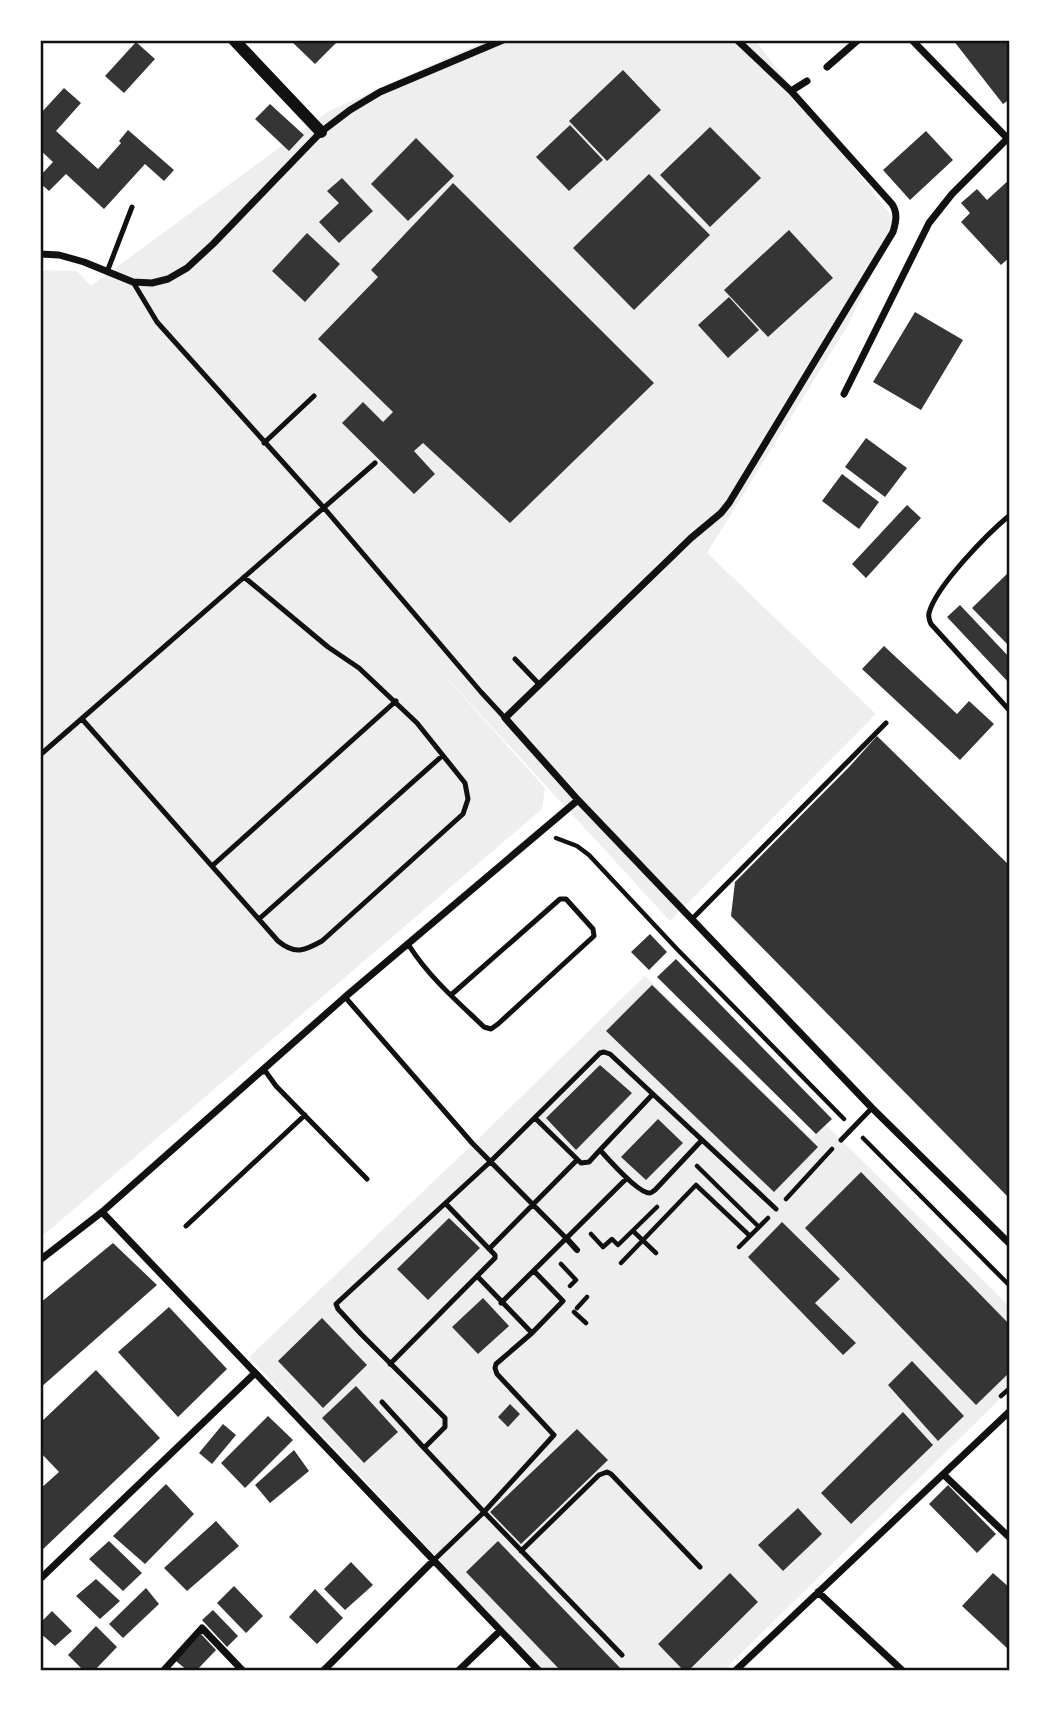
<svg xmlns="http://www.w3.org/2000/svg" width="1050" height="1711" font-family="Raleway,sans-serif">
<rect width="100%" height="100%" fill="#fff"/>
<path fill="#eee" d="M487 40H755L896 222 848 325 707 553 876 714 670 921 427 656 545 788 542 809 40 1238V270L77 271 91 286 329 111Z
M645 976 811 1138 825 1124 1010 1307V1389L723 1671H543L249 1357 473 1144Z"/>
<path fill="#353535" d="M290 40H339L315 64Z
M953 40H1010V99L1003 104Z
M136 42 155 59 124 93 105 76Z
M623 70 661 110 607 161 569 121Z
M64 88 81 103 56 131 98 169 121 143 119 141 128 130 174 170 164 181 145 164 104 209 66 174 49 191 40 183V176L53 162 40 150V114Z
M270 104 304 135 289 151 255 119Z
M570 125 603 160 569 191 536 157Z
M710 127 761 178 710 227 660 175Z
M926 131 953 160 910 200 883 170Z
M416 138 454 176 408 221 371 184Z
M649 174 710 235 634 310 573 248Z
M342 178 373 211 339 243 319 222 339 203 327 191Z
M1010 179V257L1001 265 961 222 970 213 961 203 977 189 987 200Z
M453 183 654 383 510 523 423 443 414 451 435 474 414 494 342 423 363 402 383 422 393 412 318 339 378 277 371 270Z
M789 230 833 278 768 337 724 290Z
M307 233 340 264 305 302 272 271Z
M729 297 759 330 728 358 698 325Z
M915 312 963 340 921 410 873 382Z
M866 438 907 468 885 497 845 467Z
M842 474 879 502 859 529 822 501Z
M907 505 921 518 866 578 852 564Z
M1010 571V647L972 608Z
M960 605 1010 658V684L947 617Z
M884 646 957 714 969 701 994 724 960 760 862 669Z
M877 736 1010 866V1199L731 916 735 882 850 766Z
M650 934 667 952 649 970 631 952Z
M676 959 832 1119 816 1134 657 977Z
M652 985 818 1147 774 1192 606 1031Z
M600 1065 632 1093 576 1150 546 1118Z
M658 1119 683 1143 646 1180 621 1157Z
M861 1172 1010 1325V1372L976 1405 805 1228Z
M449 1218 480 1248 428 1300 397 1269Z
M782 1222 840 1279 815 1303 856 1343 843 1355 748 1257Z
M113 1243 157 1285 40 1388V1303Z
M483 1298 509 1326 478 1354 452 1327Z
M169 1307 227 1369 178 1417 118 1352Z
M322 1318 367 1365 323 1408 278 1361Z
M912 1361 964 1416 938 1441 888 1385Z
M96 1370 160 1438 40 1552V1489L59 1472 40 1452V1423Z
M356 1386 398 1432 364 1463 322 1418Z
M510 1404 520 1414 508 1427 498 1417Z
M903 1412 933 1445 851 1524 821 1493Z
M268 1416 293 1440 245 1488 221 1463Z
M223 1424 236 1435 212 1464 199 1453Z
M577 1429 608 1460 521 1544 490 1512Z
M294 1450 309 1471 270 1503 255 1485Z
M166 1484 194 1514 145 1564 113 1536Z
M948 1485 996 1534 977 1553 929 1504Z
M798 1508 822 1534 783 1571 758 1545Z
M216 1521 239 1546 187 1591 164 1568Z
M109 1541 142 1573 123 1591 89 1559Z
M498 1541 623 1671H561L466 1572Z
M351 1562 373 1585 345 1610 324 1589Z
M730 1573 758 1602 688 1671H684L658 1644Z
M993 1573 1010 1588V1647L1008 1649 962 1606Z
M96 1579 120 1601 100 1619 76 1596Z
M234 1586 263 1616 246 1633 217 1603Z
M146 1588 159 1604 123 1638 109 1624Z
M315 1589 343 1618 317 1644 289 1617Z
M213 1610 238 1636 227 1647 202 1620Z
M52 1611 72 1631 55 1646 40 1633V1623Z
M96 1626 117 1647 94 1671H84L68 1655Z
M201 1634 216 1650 196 1671H188L176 1661Z"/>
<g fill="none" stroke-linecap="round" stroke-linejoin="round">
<path stroke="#111" stroke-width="4.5" d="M556 838 577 846 589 855 676 948 844 1119
M863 1138 1010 1286
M697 1166 759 1227
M786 1199 832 1149
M633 1231 656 1253
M591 1234 603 1247 612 1239 618 1245 657 1207
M739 1247 768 1218
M621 1263 696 1185 750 1236
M561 1264 576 1280 570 1286
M577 1308 587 1297
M574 1312 586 1323
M1001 1396 1010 1388"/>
<path stroke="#111" stroke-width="5" d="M107 272 132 207
M133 282 157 322 324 508 481 692 505 718
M264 443 314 396
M1010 515C988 533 936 586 929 613 928 618 929 619 931 624L1010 711
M515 659 539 684
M82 719 278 941C295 955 304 951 322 941L463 814 468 799 465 783 417 723 359 668 328 647 244 577
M40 755 375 463
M212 866 396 701
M259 919 442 756
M692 919 886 723
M406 946 410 947C429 977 458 1002 484 1027L491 1029 498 1024 594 936 593 929 566 899H560L451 995
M345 997 473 1144 567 1239
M262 1072H266L276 1086 367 1179
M653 1094 600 1150C608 1159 639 1194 650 1193 652 1193 653 1191 655 1190L702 1140
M535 1118 581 1163 589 1162 600 1150
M841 1140 872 1108
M186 1226 305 1115
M489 1249 577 1160
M478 1277 532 1333
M501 1303 627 1178
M390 1364 495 1258V1255L446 1204
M382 1402 424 1448
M521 1551 599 1475 607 1472 611 1474 700 1567
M433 1561 484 1512 554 1435 497 1374 495 1368 496 1364 532 1333 563 1301 534 1271
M622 1655 484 1512 424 1448 445 1427V1418L361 1334 338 1309 336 1304 490 1162 600 1053 604 1052 610 1054 776 1209"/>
<path stroke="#111" stroke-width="6" d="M567 1239 577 1250"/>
<path stroke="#111" stroke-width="7" d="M737 40 791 91 892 204C898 213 896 222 893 232L729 503 721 513 691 538 505 718 578 800 872 1108 1010 1244
M912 40 1009 140
M827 67 858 40
M791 91 807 81
M40 254 59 255 84 262 133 282 152 283 168 279 187 268 213 244 321 132 350 110 380 92 503 40
M844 394 929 223 952 194 1008 138
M102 1212 539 1671
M40 1260 102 1212 345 997 578 800
M944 1475 1010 1538
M40 1579 255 1373
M818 1592 903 1671
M163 1671 202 1628 243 1671
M323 1671 433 1561
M458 1671 500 1631
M735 1671 1010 1411"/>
<path stroke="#111" stroke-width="12" d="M234 40 321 132"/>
</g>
<rect width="1050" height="1711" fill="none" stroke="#ffffff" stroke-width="84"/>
<rect x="42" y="42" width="966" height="1627" fill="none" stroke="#111" stroke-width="2.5"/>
</svg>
